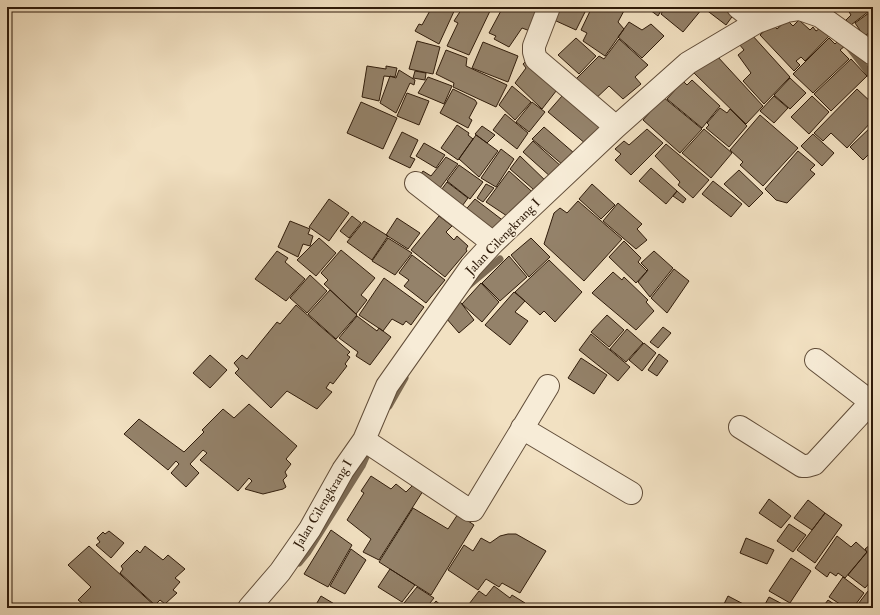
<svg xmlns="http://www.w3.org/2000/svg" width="880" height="615" font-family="'IM FELL Double Pica',serif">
<rect width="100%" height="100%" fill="#f2e1c2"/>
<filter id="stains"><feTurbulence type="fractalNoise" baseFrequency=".005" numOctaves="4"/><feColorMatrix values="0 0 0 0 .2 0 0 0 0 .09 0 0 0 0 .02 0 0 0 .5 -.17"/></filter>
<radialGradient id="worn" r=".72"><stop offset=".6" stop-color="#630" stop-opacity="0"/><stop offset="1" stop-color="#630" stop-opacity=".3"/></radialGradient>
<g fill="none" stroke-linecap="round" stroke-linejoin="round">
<path stroke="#7c6a53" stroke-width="7" d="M848 46 873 78
M468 286 500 259
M389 406 405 378
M299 563 308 552 362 466 369 450"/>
</g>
<path fill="#94826a" stroke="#2f1b0a" d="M432 7H456L439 44 415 31 419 24 422 25Z
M463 7H482L490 11 469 55 447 46 458 23 454 21Z
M503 7H529L539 13 530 31 522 28 509 47 494 39 496 36 489 33Z
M561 7H580L586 10 576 30 554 20Z
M592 7H626L618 22 624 29 605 56 583 41 587 33 581 30Z
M646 7H663L658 16Z
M665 7H700L702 9 683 32 661 14Z
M706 7H733L737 10 726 25 705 9Z
M846 7H873V8L851 25 846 20 851 15Z
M873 10V31L864 36 855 23Z
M787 20 793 26 799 20 810 30 813 27 816 31 822 27 830 35 805 61 801 57 796 61 800 65 794 71 760 35 772 24 777 29Z
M629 22 642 30 651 24 664 36 642 58 618 37Z
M752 35 790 77 764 104 743 81 751 73 738 55 744 50 739 44Z
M576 38 596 56 579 74 558 55Z
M829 38 835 44 839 40 845 46 840 50 849 59 813 93 793 74Z
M619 39 648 65 635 77 641 84 623 99 609 86 591 103 571 84 599 56 604 59Z
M417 41 440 47 433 74 409 69Z
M483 42 518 56 508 82 472 68Z
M446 50 467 58 466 66 507 85 496 107 453 87 454 83 436 74Z
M717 56 763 106 746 124 693 72Z
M528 59 560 86 542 109 515 83 526 68 523 64Z
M851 59 867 76 831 111 814 94Z
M367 66 386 69V66L397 68 395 77 384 76 379 101 362 97Z
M399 70 415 80 414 85 410 83 396 113 380 103 390 76 396 78Z
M415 71 426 73 425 80 413 78Z
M428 77 452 86 444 104 418 93Z
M790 78 806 93 790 109 774 95Z
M692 80 720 106 702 128 667 99 683 81 687 85Z
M512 86 531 102 515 120 499 105Z
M569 88 603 129 586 144 548 112Z
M453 89 475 100 477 103 469 118 472 120 468 128 440 113Z
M857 89 873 104V120L847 148 831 133 823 141 814 133Z
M407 93 429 101 419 125 397 116Z
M774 96 788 108 774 123 760 111Z
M812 96 829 112 809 134 791 117Z
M663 97 702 129 680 153 643 120Z
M361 102 397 118 383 149 347 133Z
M532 102 545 112 529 132 516 122Z
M720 108 727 113 730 109 747 126 729 147 706 128 709 125 707 123Z
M505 114 528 133 517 149 493 130Z
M760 115 798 148 763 186 740 165 743 162 730 150Z
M457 125 469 133 468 135 473 139 458 160 441 148Z
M873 125V150L863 160 850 147Z
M482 126 495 135 487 143 475 134Z
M544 127 574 153 563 165 532 139Z
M647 129 663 143 631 175 615 160 621 154 615 149 624 141 629 145Z
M704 129 732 153 711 178 682 153Z
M402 132 418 140 410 157 415 159 410 168 389 158Z
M813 134 834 153 822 166 801 146Z
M476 135 498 151 479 177 459 159Z
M533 141 562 167 552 178 523 152Z
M424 143 445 155 436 168 416 156Z
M666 144 709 180 693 198 678 185 680 182 655 156Z
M501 149 514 159 496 187 481 178Z
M798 151 815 165 810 170 815 174 787 203 776 200 765 189Z
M520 156 550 185 541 196 510 169Z
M446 157 458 164 434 196 416 181 423 171 431 176Z
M459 165 483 182 470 199 447 181Z
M651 168 677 191 666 204 639 181Z
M739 170 763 193 749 207 724 184Z
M509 171 538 197 510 218 486 202Z
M713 181 742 204 731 217 702 194Z
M447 182 468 198 457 213 436 197Z
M486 184 494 188 483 202 477 198Z
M592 184 615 205 601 219 579 199Z
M677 191 686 199 683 203 673 196Z
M329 199 349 213 329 241 309 227Z
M475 199 505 222 492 238 461 215Z
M578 201 622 239 584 281 544 244 554 213 560 208 567 213Z
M618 203 642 224 637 229 647 240 636 249 603 221Z
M352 216 361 223 349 238 340 231Z
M439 216 452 226 446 232 454 240 457 236 468 246 466 249 467 251 445 277 411 250Z
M397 218 420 233 408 249 386 235Z
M290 221 310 229 308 234 313 236 310 246 303 244 298 257 278 247Z
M364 221 388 236 372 260 347 242Z
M319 238 336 253 316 276 297 260Z
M388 238 412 253 395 275 372 261Z
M531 238 550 257 529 277 511 255Z
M624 241 641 258 638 262 647 271 636 283 609 257Z
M341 250 375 278 361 295 367 300 356 314 324 284 328 280 321 273Z
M277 251 288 258 285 262 305 279 286 301 255 279Z
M654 251 673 268 650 297 638 282 648 270 641 263Z
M412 255 445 280 426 303 404 286 409 280 399 273Z
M509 256 527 277 500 301 482 283Z
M549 260 582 292 555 322 544 311 540 315 515 292Z
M674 269 689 281 667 313 651 298Z
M613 272 622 280 624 277 648 300 646 302 654 311 636 330 592 293Z
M310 275 327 291 307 313 290 298Z
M384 278 424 307 411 325 406 321 403 325 392 319 383 331 359 315Z
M481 283 499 302 482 322 462 304Z
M330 290 357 315 336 339 308 314Z
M514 292 525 301 515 312 528 321 510 345 485 325Z
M458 299 474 320 459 333 446 318 452 314 450 310Z
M296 305 350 352 347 355 350 357 345 364 347 366 333 384 330 382 326 388 332 392 317 409 287 391 271 408 235 373 239 369 234 363 242 355 247 359 277 322 280 324Z
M607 315 624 330 609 347 591 332Z
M357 316 377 331 379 328 391 337 370 365 356 356 358 352 339 338Z
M663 327 671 333 658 348 650 342Z
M627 329 643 343 626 362 610 349Z
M591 334 630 367 618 381 579 350Z
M644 343 656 353 642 371 629 360Z
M659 354 668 361 657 376 648 370Z
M210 355 227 370 210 388 193 373Z
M581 358 607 375 594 394 568 378Z
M249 404 297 446 286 459 291 464 285 472 287 476 283 480 286 487 283 489 263 494 245 489 252 481 249 478 238 491 200 460 207 453 203 450 190 464 199 473 186 487 171 473 179 464 176 461 168 470 124 434 139 419 184 452 204 432 202 430 223 409 234 418Z
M371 476 391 489 396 484 406 492 414 484 423 491 379 560 363 552 371 539 347 520 364 493 361 491Z
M769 499 791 516 781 528 759 513Z
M808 500 825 513 812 530 794 518Z
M413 508 448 529 458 514 474 525 431 595 379 562Z
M825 513 842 525 815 563 797 550Z
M789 524 806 535 793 552 777 541Z
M331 530 352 545 328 587 304 574Z
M109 531 124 543 111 558 96 545 100 542 97 538 103 532 105 534Z
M508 534H516L546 551 520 593 502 583 499 587 486 579 478 590 448 570 464 545 473 551 481 538 490 543 500 536Z
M837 536 851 547 856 542 867 552 845 578 838 573 836 576 830 572 827 577 815 568Z
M746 538 774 550 767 564 740 553Z
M871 544 873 546V579L865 588 848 575 867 552 865 549Z
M89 546 155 606 153 608H88L78 600 91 587 68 565Z
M145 546 163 560 168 555 185 569 175 578 180 582 173 590 177 593 165 604 160 600 155 605 120 573 123 569 121 566 137 550 140 553Z
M351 549 366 560 345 594 330 586Z
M791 558 811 571 790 603 769 591Z
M390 569 415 585 402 602 378 587Z
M843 577 864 593 853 608H846L829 597Z
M494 586 510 598 512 595 525 603 523 608H466L479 591 486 596Z
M417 587 434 598 426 608H400Z
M868 591 873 595V608H855Z
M321 596 341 608H314Z
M728 596 751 608H722Z
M769 597 790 608H763Z
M828 600 840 608H822Z
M436 601 444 608H430Z"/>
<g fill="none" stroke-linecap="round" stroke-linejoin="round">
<g stroke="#604c38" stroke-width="24">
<path id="minor" d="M549 7 534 46V52L536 59 616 127
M738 7 757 22
M416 183 493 243
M816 360 871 402
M740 427 802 466H807L814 464 873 400
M522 428 631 493
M364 440 469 510H473L548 386
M249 608 280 572 310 529 343 470 364 440 387 386 471 267 493 243 616 127 688 63 757 22 787 11 800 9 820 16 873 54"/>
</g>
<use href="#minor" stroke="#f7ecd7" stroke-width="22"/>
</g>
<g text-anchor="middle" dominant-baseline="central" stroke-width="3" stroke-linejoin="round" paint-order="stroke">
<g font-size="13" fill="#2f1b0a" stroke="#f7ecd7">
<text transform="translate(503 237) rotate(-46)">Jalan Cilengkrang I</text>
<text transform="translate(323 504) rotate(-59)">Jalan Cilengkrang I</text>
</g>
</g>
<rect width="880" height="615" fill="none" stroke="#f2e1c2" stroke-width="24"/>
<rect x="8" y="8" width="864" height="599" fill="none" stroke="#2f1b0a" stroke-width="2"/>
<rect x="12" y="12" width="856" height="591" fill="none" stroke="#2f1b0a"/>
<rect width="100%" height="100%" filter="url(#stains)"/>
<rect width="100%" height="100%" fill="url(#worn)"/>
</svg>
